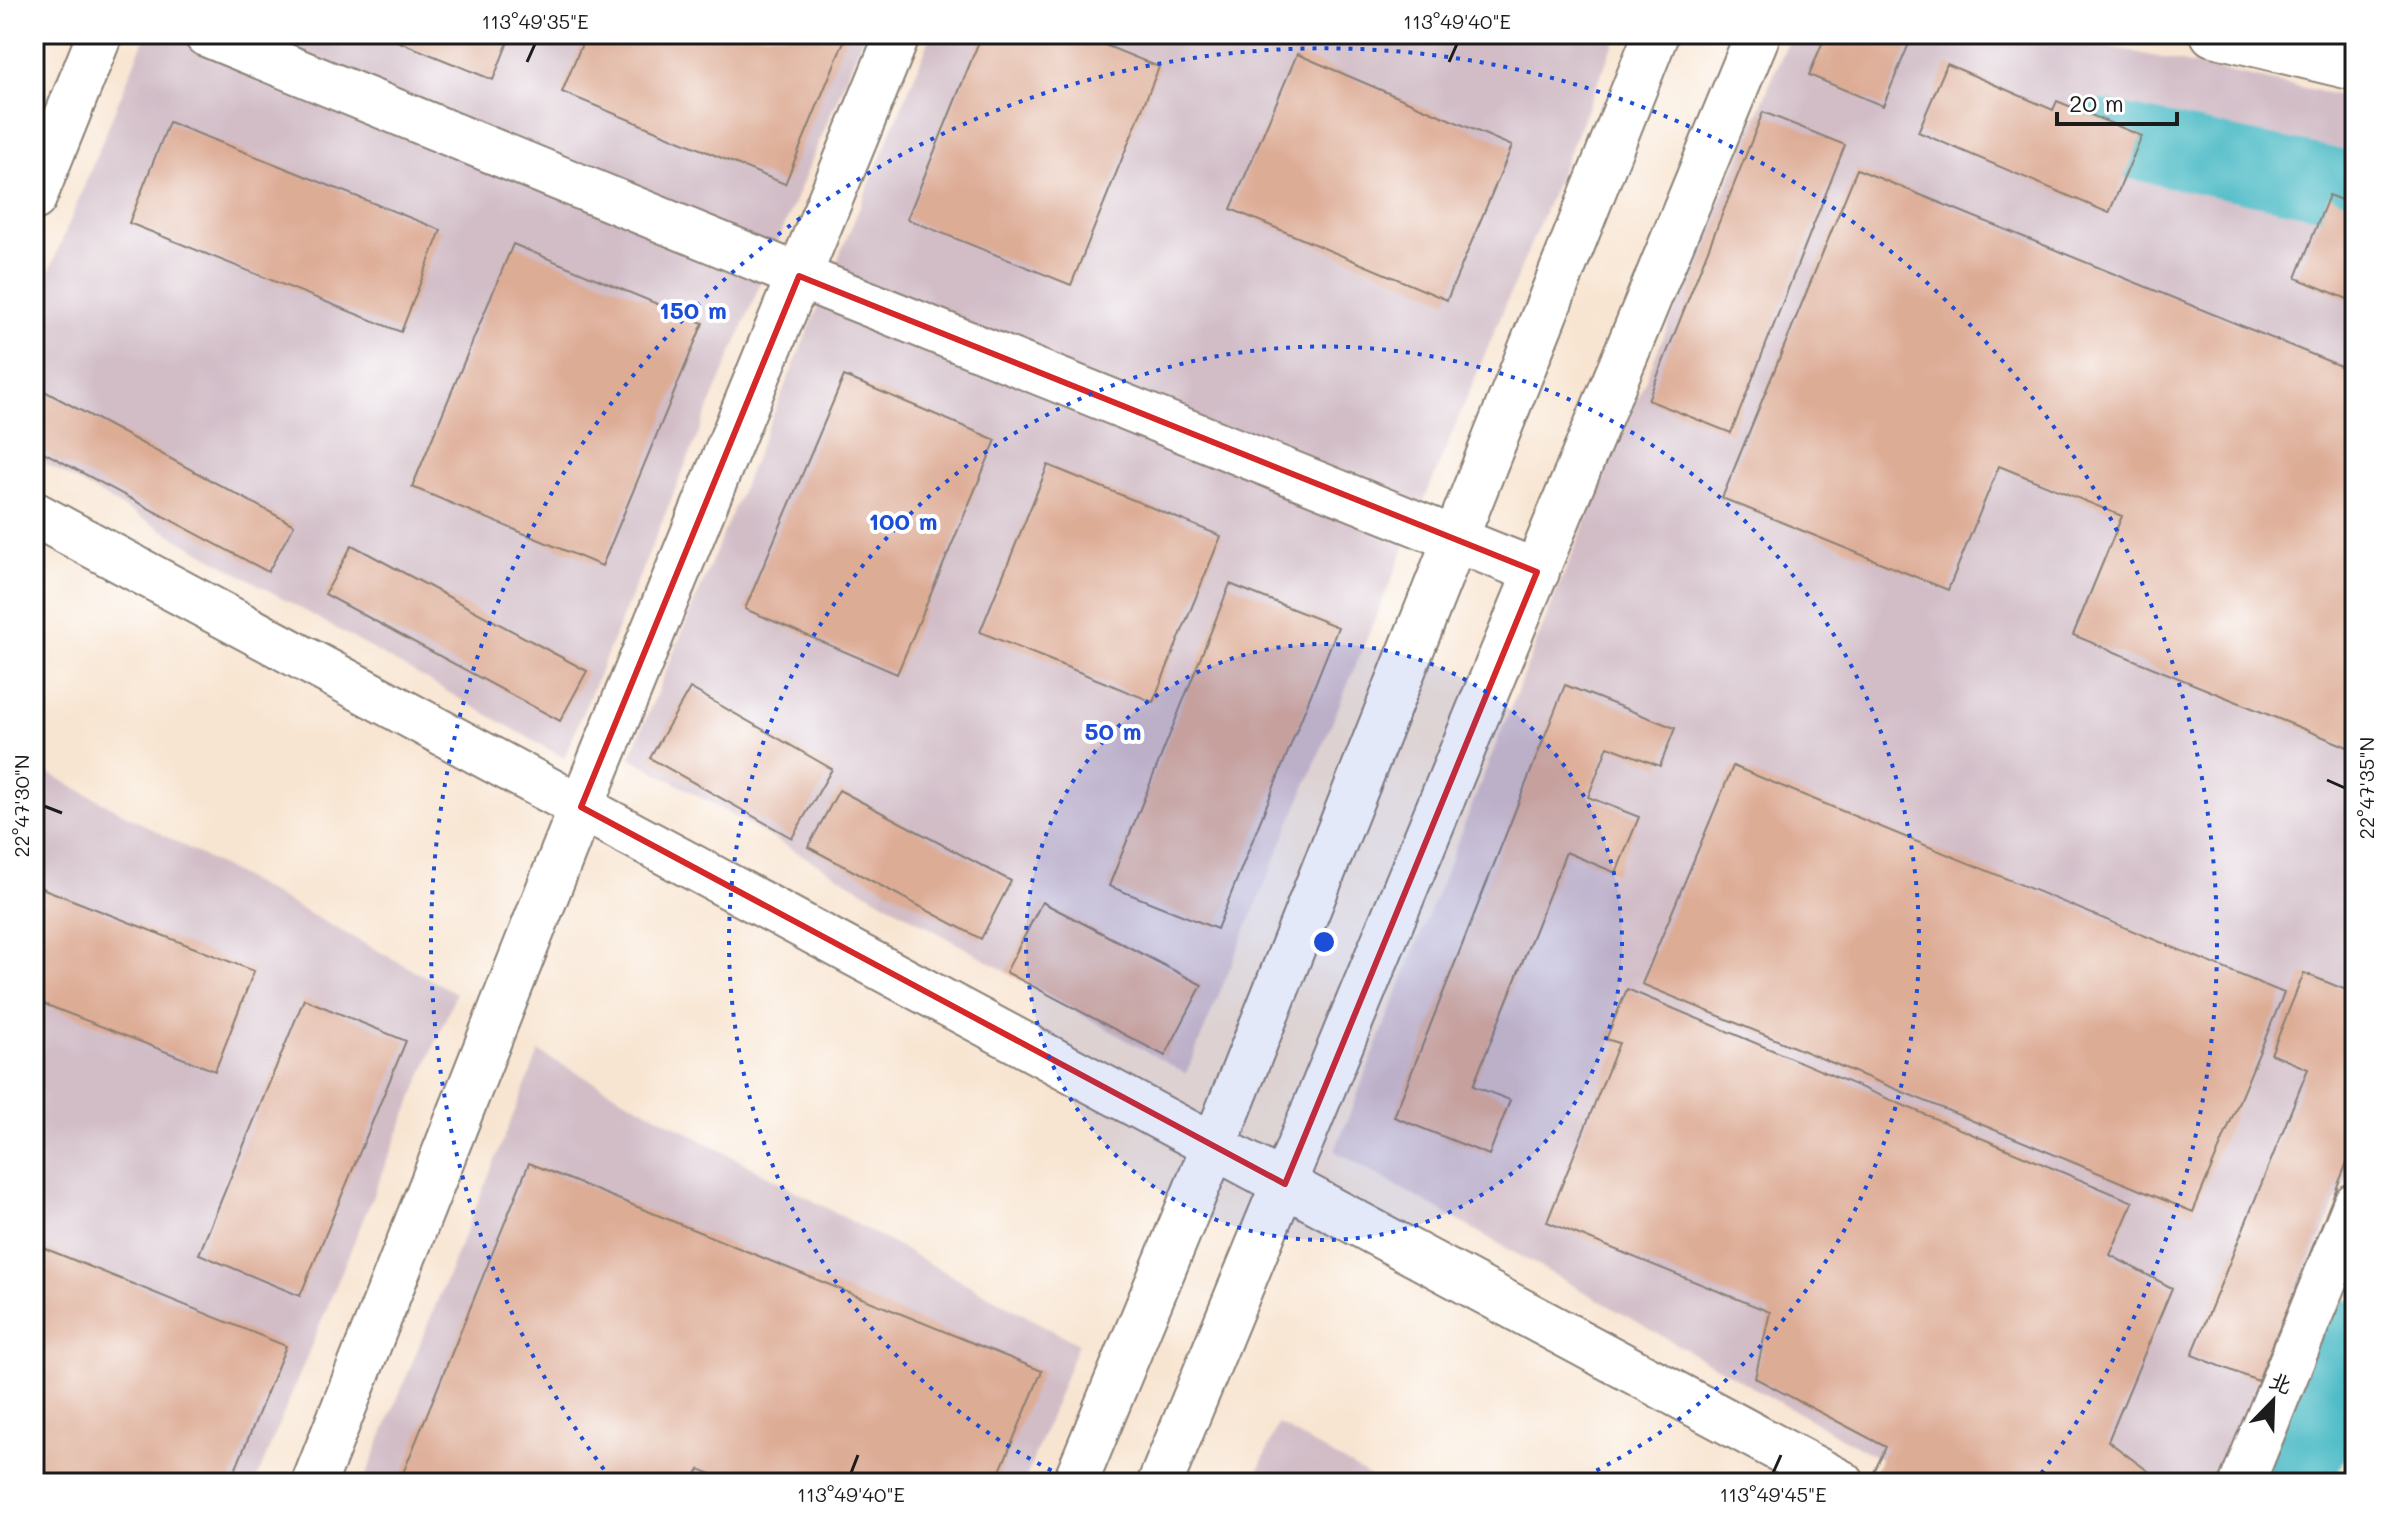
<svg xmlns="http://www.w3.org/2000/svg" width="2389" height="1517" font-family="Mali,'LXGW WenKai TC',sans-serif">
<rect width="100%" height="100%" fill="#fff"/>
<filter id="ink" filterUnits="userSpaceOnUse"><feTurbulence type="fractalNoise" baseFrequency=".0125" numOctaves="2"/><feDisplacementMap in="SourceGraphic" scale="16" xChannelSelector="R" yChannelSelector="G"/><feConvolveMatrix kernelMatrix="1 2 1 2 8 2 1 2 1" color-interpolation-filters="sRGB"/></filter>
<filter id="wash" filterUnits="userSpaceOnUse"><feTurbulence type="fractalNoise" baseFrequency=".006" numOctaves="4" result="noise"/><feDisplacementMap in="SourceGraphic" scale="32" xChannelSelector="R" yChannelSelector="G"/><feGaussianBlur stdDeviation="1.8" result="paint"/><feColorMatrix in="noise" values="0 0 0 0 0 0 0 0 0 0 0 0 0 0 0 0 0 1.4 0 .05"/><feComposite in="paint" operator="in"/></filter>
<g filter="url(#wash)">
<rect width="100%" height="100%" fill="#f8e5d1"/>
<path fill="#d2bdc7" d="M146 34H864L564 758 34 457V309Z
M932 34H1618L1186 1074 630 757Z
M1791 34H2050L2355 99V1159L2214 1483H1922L1335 1151 1558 588Z
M34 765 456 993 255 1483H34Z
M539 1052 1078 1344 1024 1483H363Z
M1278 1424 1381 1483H1253Z"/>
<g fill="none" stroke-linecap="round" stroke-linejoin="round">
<path stroke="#4dbbc6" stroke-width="72" d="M2100 136 2355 189
M2295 1483 2355 1335"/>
</g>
<g id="blocks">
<path fill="#ddac95" d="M380 34H511L493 80Z
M586 34H847L785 184 562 92Z
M982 34H1078L1159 67 1071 285 907 219Z
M1826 34H1913L1883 106 1809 75Z
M1297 54 1512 146 1447 300 1231 209Z
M1947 64 2053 110 2057 101 2142 136 2109 213 1918 132Z
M1763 112 1845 145 1731 433 1648 400Z
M169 122 441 230 401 332 129 223Z
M1857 169 2355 372V750L2073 635 2122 516 1999 466 1948 590 1722 498Z
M2329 195 2355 206V302L2296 278Z
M513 244 703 323 602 566 412 487Z
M844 376 996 440 897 674 745 609Z
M35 386 294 525 268 572 34 447Z
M1048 465 1221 536 1153 702 980 632Z
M352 545 587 671 560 721 325 594Z
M1230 584 1338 627 1217 929 1109 886Z
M1565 685 1675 728 1660 766 1608 746 1588 797 1639 817 1616 873 1566 852 1473 1086 1510 1100 1489 1155 1394 1117Z
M690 688 832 769 792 838 650 758Z
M1733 766 2284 993 2193 1212 1642 984Z
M839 790 1011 881 981 939 808 847Z
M34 885 254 971 215 1071 34 1000Z
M1042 902 1202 985 1165 1056 1006 972Z
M2304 973 2351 992 2355 981V1143L2258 1381 2192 1355 2308 1069 2271 1054Z
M1627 989 2133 1202 2110 1255 2172 1288 2108 1441 2164 1483H1892L1874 1472 1886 1447 1755 1378 1770 1312 1547 1222 1619 1043 1606 1039Z
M304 999 406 1041 300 1296 199 1254Z
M529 1163 1042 1371 995 1483H733L699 1469 693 1483H399Z
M34 1244 286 1346 230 1483H34Z"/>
</g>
</g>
<g filter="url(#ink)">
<use href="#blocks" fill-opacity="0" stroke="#8a8076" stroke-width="2"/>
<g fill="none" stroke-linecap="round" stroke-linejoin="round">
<g stroke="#8a8076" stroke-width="48">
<path id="minor" d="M206 34 799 276 1537 572
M2213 34 2355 68
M34 514 1842 1483
M314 1483 581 807 898 34
M2242 1483 2355 1205"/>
</g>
<g stroke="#8a8076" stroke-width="48">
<path id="tertiary" d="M34 198 100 34
M1075 1483 1214 1146 1656 34
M1160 1483 1758 34"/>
</g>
<use href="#minor" stroke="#fff" stroke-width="44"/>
<use href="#tertiary" stroke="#fff" stroke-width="44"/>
</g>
</g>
<path fill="none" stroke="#d62828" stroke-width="6" stroke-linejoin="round" d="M799 276 1537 572 1285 1184 581 807Z"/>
<path fill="none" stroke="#1c1c1c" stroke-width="3" d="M527 62 535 44M1449 62 1457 44M2327 780 2345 788M44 806 62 813M851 1473 858 1455M1773 1473 1781 1455"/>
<circle cx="1324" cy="942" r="298" fill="#1d4ed8" fill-opacity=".12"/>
<g fill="none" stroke="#1d4ed8" stroke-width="4" stroke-dasharray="4 8">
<circle cx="1324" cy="942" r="298"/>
<path d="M1073 1481A595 595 0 1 1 1575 1481"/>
<path d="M611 1479A893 893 0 1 1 2037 1479"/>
</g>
<circle cx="1324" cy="942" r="12" fill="#1d4ed8" stroke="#fff" stroke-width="4"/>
<g font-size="24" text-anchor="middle" font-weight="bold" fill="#1d4ed8" stroke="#fff" stroke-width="8" stroke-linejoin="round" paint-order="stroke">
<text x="693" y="319">150 m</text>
<text x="903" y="530">100 m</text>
<text x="1113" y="740">50 m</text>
</g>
<rect width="2389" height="1517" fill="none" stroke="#fff" stroke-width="88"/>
<g transform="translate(2273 1401) rotate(23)" stroke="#ffffff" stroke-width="6" paint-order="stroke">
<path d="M0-6L14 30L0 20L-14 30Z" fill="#1c1c1c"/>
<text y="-12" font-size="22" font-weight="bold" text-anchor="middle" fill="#1c1c1c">北</text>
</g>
<path d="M2057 112v12h120v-12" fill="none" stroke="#1c1c1c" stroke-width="4"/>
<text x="2069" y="112" font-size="24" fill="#1c1c1c" stroke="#ffffff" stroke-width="6" paint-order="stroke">20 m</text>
<rect x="44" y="44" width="2301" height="1429" fill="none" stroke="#1c1c1c" stroke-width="3"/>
<g font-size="20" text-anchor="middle" fill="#1c1c1c">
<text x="535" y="29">113°49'35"E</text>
<text x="1457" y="29">113°49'40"E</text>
<text transform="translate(2367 788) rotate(-90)" y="7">22°47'35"N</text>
<text transform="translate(22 806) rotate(-90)" y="7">22°47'30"N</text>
<text x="851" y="1502">113°49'40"E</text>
<text x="1773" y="1502">113°49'45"E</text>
</g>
</svg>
